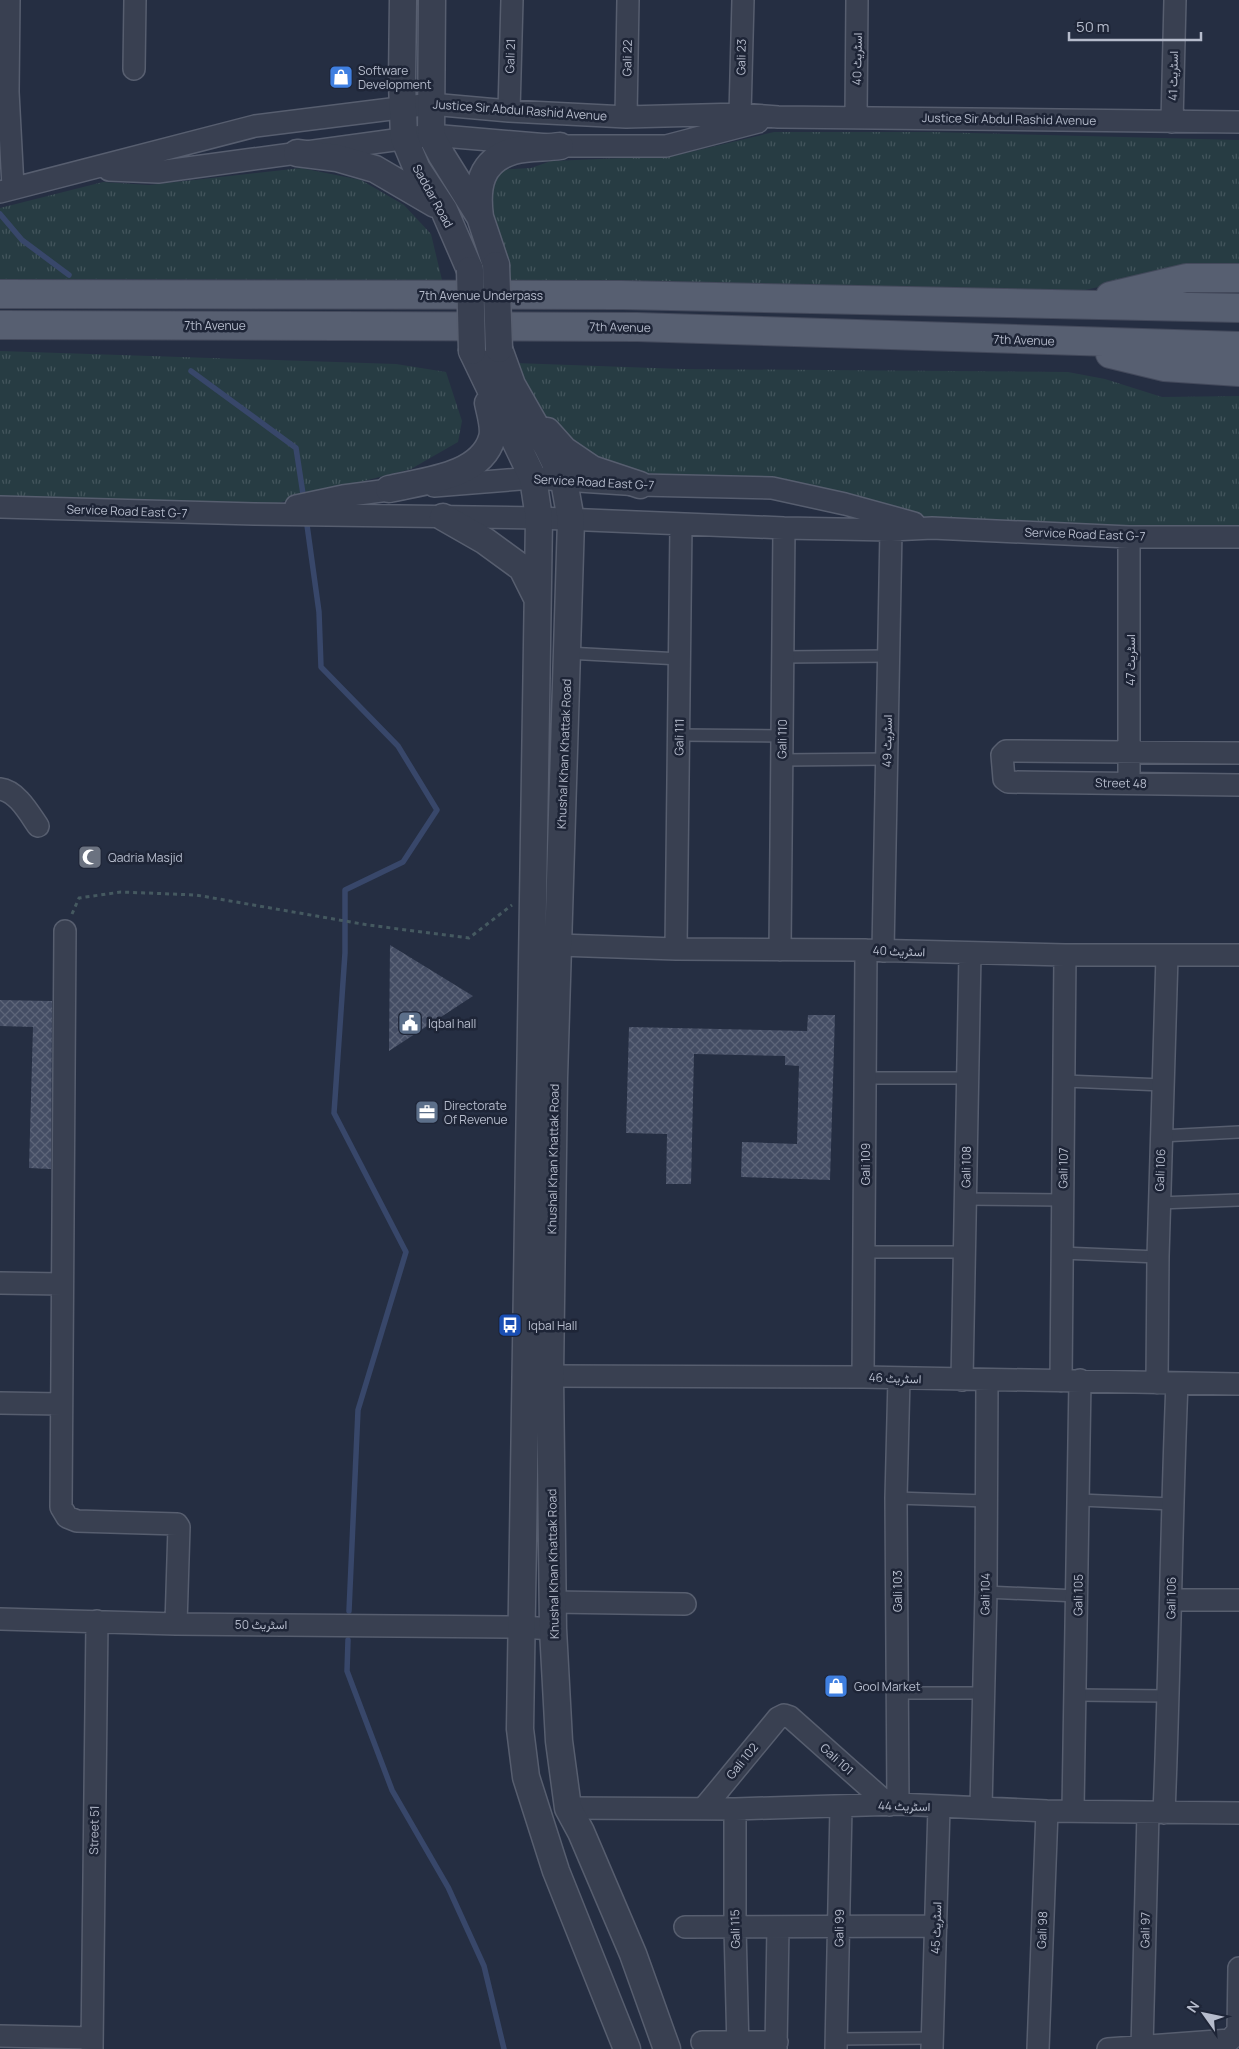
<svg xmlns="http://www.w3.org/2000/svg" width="1239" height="2049" font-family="Manrope,Vazirmatn,sans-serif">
<defs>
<pattern id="grass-tufts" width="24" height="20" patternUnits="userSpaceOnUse" patternTransform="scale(1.25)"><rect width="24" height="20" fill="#273c43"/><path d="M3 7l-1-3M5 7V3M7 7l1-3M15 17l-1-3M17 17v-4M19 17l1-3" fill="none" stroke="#44565d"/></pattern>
<pattern id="building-cross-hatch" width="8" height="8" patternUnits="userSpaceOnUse" patternTransform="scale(1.25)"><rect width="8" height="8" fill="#444d64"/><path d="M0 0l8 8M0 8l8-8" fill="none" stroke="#5d6579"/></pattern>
</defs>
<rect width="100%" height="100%" fill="#252e42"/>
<path fill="url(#grass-tufts)" d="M774 132H933L1239 140V272L1157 274 1067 294 511 289 489 211 494 170 531 168 551 161 673 156Z
M301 168 361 180 404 205 431 234 442 280 0 279V208L103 182 149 185Z
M0 351 396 364 446 372 462 421 458 442 411 469 254 509 0 504Z
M515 363 682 369 1068 372 1105 379 1162 397 1239 396V530L935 522 761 481 646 473 592 460 545 420Z"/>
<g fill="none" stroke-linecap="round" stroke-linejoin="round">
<path stroke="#38476a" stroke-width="5.5" d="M0 214 22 240 69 275
M191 371 296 448 303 494
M307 525 319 612 321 667 398 746 437 810 403 862 345 890V953L334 1113 406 1252 358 1410 349 1611
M348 1640 347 1671 392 1790 448 1887 484 1966 504 2049"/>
</g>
<path fill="url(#building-cross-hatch)" d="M390 945 473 996 389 1051Z
M0 1000 52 1001 51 1169 29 1168 33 1027 0 1026Z
M808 1015H835L830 1180 741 1177 742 1142 797 1144 799 1066 785 1065V1056L694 1054 691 1184H666L667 1134 626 1133 629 1027 807 1031Z"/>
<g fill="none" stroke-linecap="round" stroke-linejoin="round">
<g stroke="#575e6f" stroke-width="14">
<path id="service" d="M567 653 680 659
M783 657 888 656
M679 735 782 736
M782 760 886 759
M865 1078H967
M1065 1081 1163 1085
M1161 1136 1239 1132
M965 1199 1063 1200
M1159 1203 1239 1200
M864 1252H964
M1062 1253 1158 1257
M896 1498 987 1501
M1080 1500 1172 1504
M986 1592 1078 1596
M897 1693H984
M1076 1695 1169 1696
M836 2039 933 2038"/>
</g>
<g stroke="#575e6f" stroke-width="24">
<path id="minor" d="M9 0 8 92 13 187
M134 69 135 0
M509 111 512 0
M740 114 743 0
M626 117 628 0
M856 117 857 0
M1172 122 1175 0
M109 170 158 172 431 135 560 146H666L758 122
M0 192 255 126 431 104 509 111 626 117 740 114 778 117 1239 122
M434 486 533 478 640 485 772 488 845 504 914 523
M296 506 343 496 404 488
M0 507 254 514 539 518 784 528 891 530 932 528 1129 537H1239
M1239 753 1006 751 1002 755 1004 779 1008 782 1239 785
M1129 783V537
M0 789C17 791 29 813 38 826
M65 931 61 1507 67 1517 77 1521 177 1524 179 1527 176 1624
M559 945 676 949 866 950 1065 955H1239
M676 949 681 525
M780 950 784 528
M883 951 891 530
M0 1283 62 1284
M550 1376 863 1377 1239 1384
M863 1377 866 950
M962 1380 970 953
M1061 1381 1065 955
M1157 1383 1158 1257 1167 956
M0 1403 61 1404
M1171 1600H1239
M553 1602 685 1604
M0 1619 176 1624 521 1627 553 1629
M898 1804 896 1498 899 1378
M568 1808 735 1809 898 1804 1047 1811 1239 1813
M981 1808 986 1592 987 1380
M703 1809 778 1718 784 1715 790 1717 889 1805
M735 1809V1927L738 2049
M1073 1810 1080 1380
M1164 1813C1170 1670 1171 1526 1177 1383
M685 1927 936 1926
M0 2036 92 2038
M702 2042H777
M1142 2047 1148 1813
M92 2049 97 1621
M776 2049 778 1927
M836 2049 841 1807
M932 2049 939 1807
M1038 2049 1047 1811
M1108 2049 1230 2040 1238 2031 1239 1968"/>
</g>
<g stroke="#575e6f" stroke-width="29">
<path id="tertiary" d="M403 0 402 82 404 138 417 169 444 210 470 270
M432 0 431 135 442 156 480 217 496 265
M297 153 337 158 375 169 435 204
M480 217C476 187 480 161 513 151 527 147 545 148 560 146
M499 349 512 385 548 448 564 481 571 520 554 1078 550 1376 553 1629 559 1741 568 1808 581 1832 633 1954 667 2049
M472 351 533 478 539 518 520 1729 526 1777 556 1871 627 2049
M547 431 564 450 592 469 640 485
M389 489C423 481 481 477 492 438 495 428 490 413 488 403
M443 517 485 541 522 568 537 598"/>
</g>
<g stroke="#43495b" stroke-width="30">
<path id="primary" d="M0 294 622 295 1239 308
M1110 296 1186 278H1239
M0 325 637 327 1239 346
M1110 354 1164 367 1239 372"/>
</g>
<path stroke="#455960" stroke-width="3" stroke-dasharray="4 4" stroke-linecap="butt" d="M72 914 79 898 121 892 196 895 368 925 469 938 512 905"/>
<use href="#service" stroke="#394051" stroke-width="11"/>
<use href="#minor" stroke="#394051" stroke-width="21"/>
<use href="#tertiary" stroke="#394051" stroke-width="26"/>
<use href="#primary" stroke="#575f71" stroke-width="28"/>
<g stroke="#575e6f" stroke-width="29" stroke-linecap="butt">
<path id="tertiary-bridge" d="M496 265 499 349
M470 270 472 351"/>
</g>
<use href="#tertiary-bridge" stroke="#394051" stroke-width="26"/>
</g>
<defs>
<g id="shop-square" transform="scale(1.25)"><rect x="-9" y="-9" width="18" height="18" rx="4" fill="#3f7fe0" stroke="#1e2537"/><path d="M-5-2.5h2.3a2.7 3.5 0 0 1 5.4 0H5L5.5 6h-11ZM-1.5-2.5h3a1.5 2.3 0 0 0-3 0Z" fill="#fff"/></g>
<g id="mosque-square" transform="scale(1.25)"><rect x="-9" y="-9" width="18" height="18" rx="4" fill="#6b7280" stroke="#1e2537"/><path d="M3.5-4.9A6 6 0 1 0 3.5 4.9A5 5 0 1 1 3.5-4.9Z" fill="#fff"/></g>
<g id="civic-square" transform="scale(1.25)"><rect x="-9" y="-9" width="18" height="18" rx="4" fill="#5c6f8a" stroke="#1e2537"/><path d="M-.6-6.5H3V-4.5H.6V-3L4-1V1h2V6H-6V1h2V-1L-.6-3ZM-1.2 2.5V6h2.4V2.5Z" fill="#fff"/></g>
<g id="office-square" transform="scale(1.25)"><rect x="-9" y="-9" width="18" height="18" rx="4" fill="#5c6f8a" stroke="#1e2537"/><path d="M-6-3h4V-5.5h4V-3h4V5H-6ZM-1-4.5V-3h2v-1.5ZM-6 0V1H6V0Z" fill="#fff"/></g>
<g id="bus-square" transform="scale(1.25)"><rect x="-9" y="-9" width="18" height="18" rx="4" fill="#1a4fb4" stroke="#1e2537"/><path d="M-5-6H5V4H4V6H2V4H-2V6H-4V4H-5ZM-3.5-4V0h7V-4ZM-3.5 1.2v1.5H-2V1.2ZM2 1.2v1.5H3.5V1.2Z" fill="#fff"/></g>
</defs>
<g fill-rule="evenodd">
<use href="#shop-square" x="341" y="77"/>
<use href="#mosque-square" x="90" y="857"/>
<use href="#civic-square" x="410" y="1023"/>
<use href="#office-square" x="427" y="1112"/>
<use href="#bus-square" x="510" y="1325"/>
<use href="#shop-square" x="836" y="1686"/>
</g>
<g text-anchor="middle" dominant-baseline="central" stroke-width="5" stroke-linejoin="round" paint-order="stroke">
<g font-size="12" fill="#b6bccc" stroke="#1e2537">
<text transform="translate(510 56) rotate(-88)">Gali 21</text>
<text transform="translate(741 57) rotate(-89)">Gali 23</text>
<text transform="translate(627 58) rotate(-89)">Gali 22</text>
<text transform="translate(857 59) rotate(-89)">اسٹریٹ 40</text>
<text transform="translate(1173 76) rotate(-89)">اسٹریٹ 41</text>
<text transform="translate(520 110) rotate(4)">Justice Sir Abdul Rashid Avenue</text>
<text transform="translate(1009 119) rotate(1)">Justice Sir Abdul Rashid Avenue</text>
<text transform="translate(433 196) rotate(61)">Saddar Road</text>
<text x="481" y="295">7th Avenue Underpass</text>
<text x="215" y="325">7th Avenue</text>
<text transform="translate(620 327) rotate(1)">7th Avenue</text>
<text transform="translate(1024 340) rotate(2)">7th Avenue</text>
<text transform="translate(594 482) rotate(3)">Service Road East G-7</text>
<text transform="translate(127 511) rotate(2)">Service Road East G-7</text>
<text transform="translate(1085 534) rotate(2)">Service Road East G-7</text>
<text transform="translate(1130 660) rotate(-90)">اسٹریٹ 47</text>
<text transform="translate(679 737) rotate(-89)">Gali 111</text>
<text transform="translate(782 739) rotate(-89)">Gali 110</text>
<text transform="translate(887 741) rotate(-89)">اسٹریٹ 49</text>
<text transform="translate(564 754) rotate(-88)">Khushal Khan Khattak Road</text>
<text transform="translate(1121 783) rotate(1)">Street 48</text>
<text transform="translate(899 951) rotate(2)">اسٹریٹ 40</text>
<text transform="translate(553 1159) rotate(-89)">Khushal Khan Khattak Road</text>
<text transform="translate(865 1164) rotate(-90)">Gali 109</text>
<text transform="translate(966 1167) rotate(-89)">Gali 108</text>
<text transform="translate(1063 1168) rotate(-89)">Gali 107</text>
<text transform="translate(1160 1170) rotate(-88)">Gali 106</text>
<text transform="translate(895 1378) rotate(2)">اسٹریٹ 46</text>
<text transform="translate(553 1564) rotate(-91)">Khushal Khan Khattak Road</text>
<text transform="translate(897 1591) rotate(-90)">Gali 103</text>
<text transform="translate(985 1594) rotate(-89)">Gali 104</text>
<text transform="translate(1078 1595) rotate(-89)">Gali 105</text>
<text transform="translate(1171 1598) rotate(-89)">Gali 106</text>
<text x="261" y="1624">اسٹریٹ 50</text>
<text transform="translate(837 1759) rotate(42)">Gali 101</text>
<text transform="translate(742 1761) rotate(-51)">Gali 102</text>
<text transform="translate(904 1806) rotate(1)">اسٹریٹ 44</text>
<text transform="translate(94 1830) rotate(-89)">Street 51</text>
<text transform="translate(839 1928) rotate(-89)">Gali 99</text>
<text transform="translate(936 1928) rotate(-88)">اسٹریٹ 45</text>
<text transform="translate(735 1929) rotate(-91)">Gali 115</text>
<text transform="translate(1042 1930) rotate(-88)">Gali 98</text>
<text transform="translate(1145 1930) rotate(-89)">Gali 97</text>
</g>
<g font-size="12" fill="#b6bccc" stroke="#1e2537" text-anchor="start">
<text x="358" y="70">Software<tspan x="358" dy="14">Development</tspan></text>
<text x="108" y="857">Qadria Masjid</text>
<text x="428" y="1023">Iqbal hall</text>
<text x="444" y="1105">Directorate<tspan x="444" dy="14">Of Revenue</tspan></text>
<text x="528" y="1325">Iqbal Hall</text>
<text x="854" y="1686">Gool Market</text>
</g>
</g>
<g transform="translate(1204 2014) rotate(303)" stroke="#1e2537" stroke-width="4" paint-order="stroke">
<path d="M0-4L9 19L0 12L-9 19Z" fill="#b6bccc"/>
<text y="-8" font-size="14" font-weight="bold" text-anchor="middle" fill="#b6bccc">N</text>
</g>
<path d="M1069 32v8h132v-8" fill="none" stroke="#b6bccc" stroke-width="2.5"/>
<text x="1076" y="32" font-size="15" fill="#b6bccc" stroke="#1e2537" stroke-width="4" paint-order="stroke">50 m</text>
</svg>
